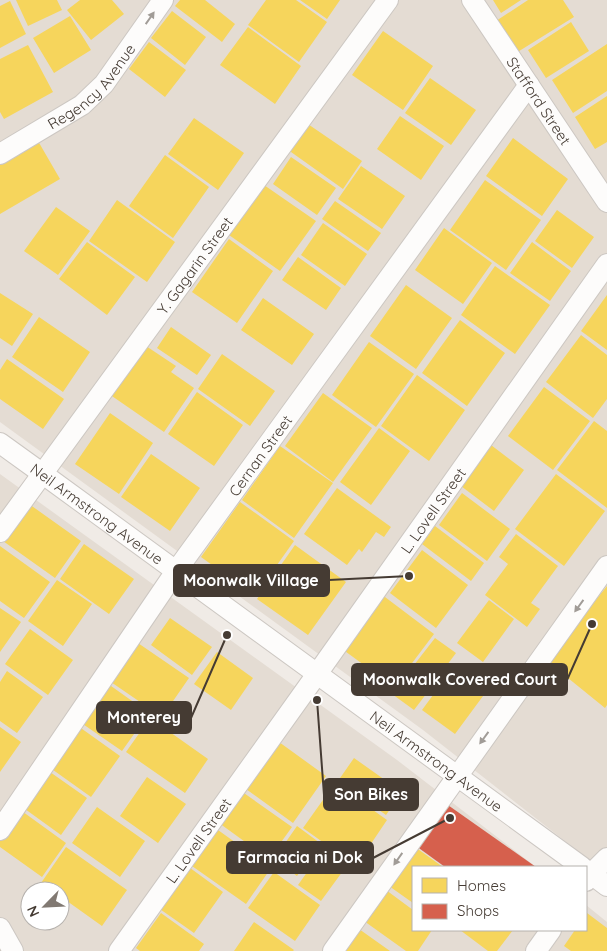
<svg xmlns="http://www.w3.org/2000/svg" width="607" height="951" font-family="Quicksand,sans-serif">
<rect width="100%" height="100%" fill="#f0ebe6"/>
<path fill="#e4dcd3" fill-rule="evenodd" d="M0 0H607V874L423 730 0 422Z
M0 474 397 760 536 867H413V930H586V905L607 922V951H0ZM30 891H60V921H30Z"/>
<path fill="#f6d55c" d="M16 0H57L62 10 28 26Z
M80 0H112L124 14 91 40 67 10Z
M180 0H205L235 24 222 42 175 6Z
M266 0H296L327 22 299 62 248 25Z
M300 0H340L327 19Z
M493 0H521L501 13Z
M528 0H563L574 17 516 53 496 21Z
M10 1 26 34 0 48V6Z
M172 11 206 37 185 65 151 38Z
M70 16 91 50 54 73 33 38Z
M571 22 589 51 546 78 528 50Z
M248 27 301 66 275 104 220 65Z
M383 31 433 66 403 110 352 75Z
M149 42 186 70 165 97 129 69Z
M607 44V91L573 113 552 80Z
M28 45 53 92 4 119 0 112V59Z
M430 78 476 110 451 145 405 113Z
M607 96V142L595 149 575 117Z
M400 116 444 146 421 180 377 149Z
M194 118 244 153 218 190 168 154Z
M302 120 362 161 343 189 284 147Z
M513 138 568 179 542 216 486 176Z
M38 141 60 179 0 214V163Z
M165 155 209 187 173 238 129 206Z
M291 157 336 188 317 215 273 184Z
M361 166 405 196 382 229 338 199Z
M485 180 541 220 506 270 450 230Z
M264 185 316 221 280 271 229 235Z
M117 200 175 242 147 282 89 241Z
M335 201 381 233 368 251 322 219Z
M56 207 90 231 58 275 24 251Z
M557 210 594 237 572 268 535 241Z
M323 223 367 254 345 286 301 255Z
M444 228 492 263 463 304 415 270Z
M229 239 273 271 237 323 192 292Z
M87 242 135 277 107 315 59 279Z
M532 242 571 271 550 301 510 273Z
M298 257 341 288 326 310 282 280Z
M495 266 550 305 515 354 461 315Z
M406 285 452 318 416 369 370 336Z
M0 293 33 314 12 346 0 338Z
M607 295V350L581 331Z
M263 298 314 334 292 365 241 330Z
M39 317 90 352 63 392 12 357Z
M460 320 505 353 467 406 422 373Z
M171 327 211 355 197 375 157 348Z
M581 335 607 355V399L593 418 546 382Z
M369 342 414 374 376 427 332 395Z
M143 344 176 366 171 372 194 388 164 432 109 394Z
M222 354 275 391 250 426 198 389Z
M7 359 64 399 43 429 0 399V370Z
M417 375 465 410 429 461 381 426Z
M544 387 590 421 553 470 508 436Z
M197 392 243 425 214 466 168 434Z
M323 393 372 428 333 482 285 446Z
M110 413 153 443 119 494 75 464Z
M594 421 607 431V508L557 470Z
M379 428 410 451 371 505 340 482Z
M487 442 524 470 494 511 457 483Z
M280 446 333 483 294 538 242 500Z
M151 454 200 488 170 531 121 497Z
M556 474 605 511 564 566 515 529Z
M337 488 391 527 384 537 376 532 362 552 359 549 347 565 304 534Z
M462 493 510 529 487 561 439 525Z
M240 502 294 541 255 596 201 557Z
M29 504 81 541 55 578 3 541Z
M435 526 484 563 471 581 422 544Z
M516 534 558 566 531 603 540 609 527 627 485 595 508 564 499 557Z
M84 544 134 579 109 614 60 579Z
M295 545 346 582 308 635 257 599Z
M0 546 50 582 24 618 0 601Z
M422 550 468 585 436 628 390 593Z
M57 580 92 604 63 646 28 621Z
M607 586V705L605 708 547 661Z
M377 591 434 634 394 687 338 646Z
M489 600 514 619 483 662 457 643Z
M0 608 21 622 0 652Z
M170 618 212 647 192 675 151 645Z
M30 629 73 660 48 695 5 664Z
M435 638 456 653 435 681 414 665Z
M135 641 189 678 162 717 108 680Z
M217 652 253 678 231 710 194 684Z
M411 668 433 685 414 710 392 694Z
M453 668 486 692 455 734 422 710Z
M7 671 43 697 17 733 0 721V682Z
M104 681 149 713 122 751 77 720Z
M150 718 208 759 185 793 126 752Z
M78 726 120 756 91 797 49 767Z
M0 727 21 742 0 772Z
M279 742 326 776 293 823 246 789Z
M354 758 402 792 386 815 338 781Z
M50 772 87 798 61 835 25 809Z
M147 777 186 804 158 843 120 816Z
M335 783 387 820 356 866 303 828Z
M241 791 292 827 269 859 219 823Z
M97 807 145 841 120 877 72 843Z
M19 809 66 843 42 877 0 847V836Z
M297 826 320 843 297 876 274 859Z
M218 830 271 868 246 904 192 866Z
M66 847 127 890 102 926 60 896V891H52L41 883Z
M325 847 348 864 321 901 298 885Z
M415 847 443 867H413V903L389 886Z
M186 865 223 892 194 933 157 907Z
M274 872 320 905 295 941 248 908Z
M386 890 413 910V930H432L418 951H406L364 921Z
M161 913 204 944 199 951H140L136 948Z
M587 913 607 928V951H571L564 946 575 930H586V915Z
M254 922 294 950 293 951H234Z
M359 929 390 951H344Z
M460 930H513L497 951H488Z"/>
<path fill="#d6604d" d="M445 803 536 867H445L416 846Z"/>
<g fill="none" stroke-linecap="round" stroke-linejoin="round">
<g stroke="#ccc7c2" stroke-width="22">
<g id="street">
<path id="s1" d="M472 0 607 202"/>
<path id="s2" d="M0 154 82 105 104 84 163 0"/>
<path id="s3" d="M0 443 43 474 582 867"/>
<path id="s4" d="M0 532 388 0"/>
<path id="s5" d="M0 830 176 571 529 85"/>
<path d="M586 870 607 886"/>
<path d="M586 881 591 874 607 858"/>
<path d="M0 928 13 951"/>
<path id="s6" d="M119 951 317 674 607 264"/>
<path d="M333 951 607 566"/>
<path d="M536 951 551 930"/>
</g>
</g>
<use href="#street" stroke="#fdfcfb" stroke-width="20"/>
</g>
<defs><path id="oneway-solid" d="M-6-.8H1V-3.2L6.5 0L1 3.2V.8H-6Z" transform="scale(1.25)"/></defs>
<g fill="#a19c97">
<use href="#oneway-solid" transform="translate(150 18) rotate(-55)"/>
<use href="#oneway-solid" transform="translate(579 606) rotate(126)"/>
<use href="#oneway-solid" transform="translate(484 738) rotate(126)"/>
<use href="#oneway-solid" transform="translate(398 859) rotate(125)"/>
</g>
<g text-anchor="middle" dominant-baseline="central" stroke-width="5" stroke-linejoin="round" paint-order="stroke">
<g font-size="15" fill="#453b33" stroke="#fff">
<text stroke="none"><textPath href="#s2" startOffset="115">Regency Avenue</textPath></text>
<text stroke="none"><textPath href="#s1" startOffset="121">Stafford Street</textPath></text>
<text stroke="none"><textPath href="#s4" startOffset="330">Y. Gagarin Street</textPath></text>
<text stroke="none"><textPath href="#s5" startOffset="456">Cernan Street</textPath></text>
<text stroke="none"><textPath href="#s6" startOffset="541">L. Lovell Street</textPath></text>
<text stroke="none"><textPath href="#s3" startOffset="120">Neil Armstrong Avenue</textPath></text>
<text stroke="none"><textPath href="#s3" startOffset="540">Neil Armstrong Avenue</textPath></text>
<text stroke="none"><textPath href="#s6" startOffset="136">L. Lovell Street</textPath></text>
</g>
</g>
<path fill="none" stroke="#453b33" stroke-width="2" d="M409 576L329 580M592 624L567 680M227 635L191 718M317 700L324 795M450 818L373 858"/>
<g fill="#453b33" stroke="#fff" stroke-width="2">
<circle cx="409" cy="576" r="5"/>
<circle cx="592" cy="624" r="5"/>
<circle cx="227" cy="635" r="5"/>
<circle cx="317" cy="700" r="5"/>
<circle cx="450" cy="818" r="5"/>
</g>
<g fill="#453b33" stroke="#453b33" stroke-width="2">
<rect x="174" y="565" width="155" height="31" rx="5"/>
<rect x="352" y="664" width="215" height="31" rx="5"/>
<rect x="97" y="702" width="94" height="31" rx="5"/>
<rect x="324" y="779" width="94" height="31" rx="5"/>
<rect x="227" y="842" width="146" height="31" rx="5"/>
</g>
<g font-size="16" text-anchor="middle" font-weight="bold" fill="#fff">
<text x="251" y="586">Moonwalk Village</text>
<text x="460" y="685">Moonwalk Covered Court</text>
<text x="144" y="723">Monterey</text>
<text x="371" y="800">Son Bikes</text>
<text x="300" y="863">Farmacia ni Dok</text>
</g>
<rect x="412" y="866" width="175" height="65" fill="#ffffff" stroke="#b5b1ad"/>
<rect x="422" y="878" width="25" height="15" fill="#f6d55c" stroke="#b5b1ad"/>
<text x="457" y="891" font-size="15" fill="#453b33">Homes</text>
<rect x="422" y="904" width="25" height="15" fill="#d6604d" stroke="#b5b1ad"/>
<text x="457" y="916" font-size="15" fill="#453b33">Shops</text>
<g transform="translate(45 906) rotate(246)"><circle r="24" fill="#ffffff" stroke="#b5b1ad"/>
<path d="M0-4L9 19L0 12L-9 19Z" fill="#817972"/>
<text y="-8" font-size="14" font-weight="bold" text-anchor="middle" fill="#453b33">N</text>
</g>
</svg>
